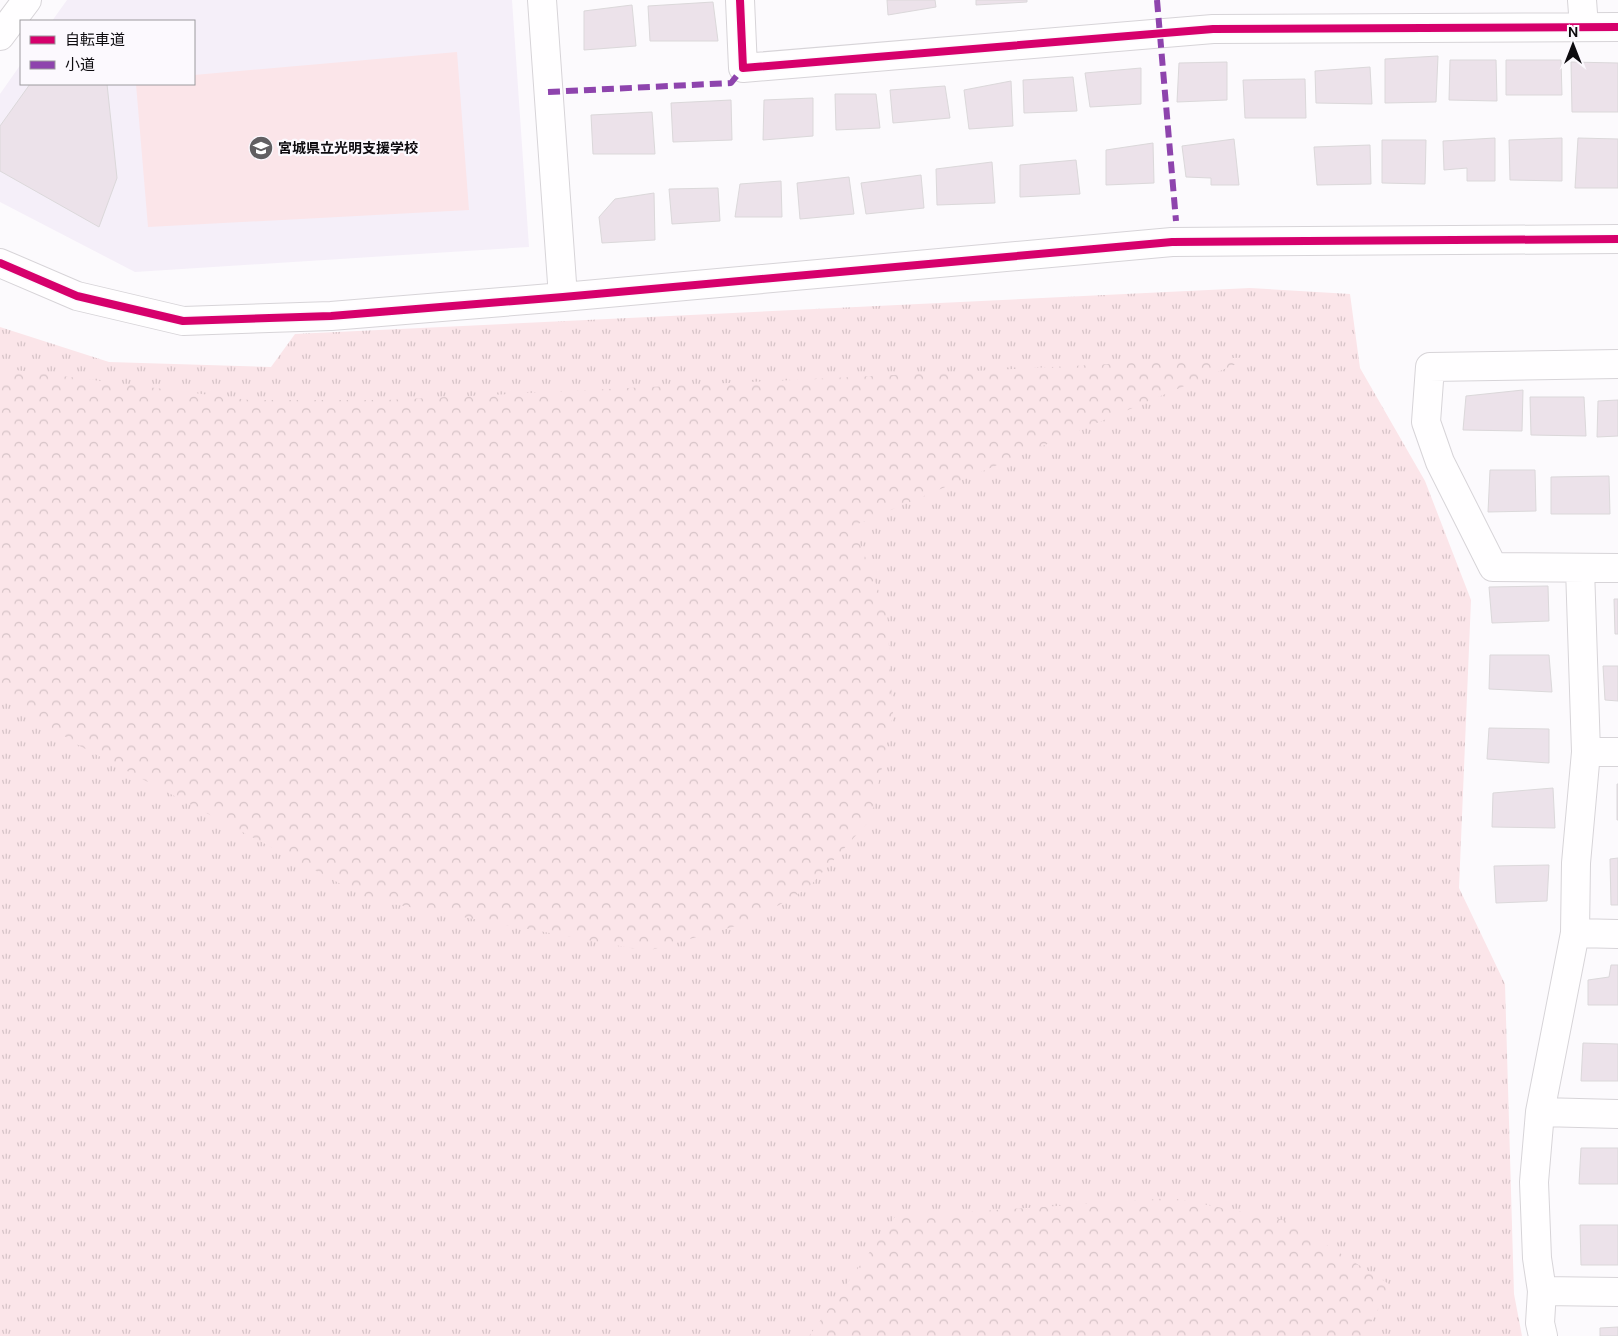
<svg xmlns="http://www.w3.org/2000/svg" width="1618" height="1336" font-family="'DM Sans','Noto Sans JP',sans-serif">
<defs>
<pattern id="grass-tufts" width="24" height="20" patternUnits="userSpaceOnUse" patternTransform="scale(1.25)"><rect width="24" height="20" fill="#fbe5e9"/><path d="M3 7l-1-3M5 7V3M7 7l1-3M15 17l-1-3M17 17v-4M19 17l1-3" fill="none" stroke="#d6c3c7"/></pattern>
<pattern id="forest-crowns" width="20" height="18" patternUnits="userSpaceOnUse" patternTransform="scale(1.25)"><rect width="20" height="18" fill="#fbe5e9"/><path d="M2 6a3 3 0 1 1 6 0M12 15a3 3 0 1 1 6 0" fill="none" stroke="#d6c3c7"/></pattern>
</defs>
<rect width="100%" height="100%" fill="#fcfafd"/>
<path fill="#f5eff9" d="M67 0H512L529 247 135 272 0 202V94L21 64V84H194V21H52Z"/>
<path fill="url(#grass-tufts)" d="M1250 288 1350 294 1360 368 1425 481 1471 600 1459 888 1505 984 1514 1294 1522 1336H0V327L109 362 271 367 295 334Z"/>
<path fill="url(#forest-crowns)" d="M1253 357 853 526 887 612 893 715 871 819 808 888 750 922 647 951 371 900 78 745 0 694V368L249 400H387Z
M1172 1198 1289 1221 1392 1286 1362 1336H809L895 1217Z"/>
<path fill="#fbe5e9" d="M457 52 469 210 148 227 136 84H194V75Z"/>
<path fill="#ece2ea" stroke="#dbd8da" d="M887 0H935L936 7 888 15Z
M976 0H1027V2L976 5Z
M713 2 718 41H650L648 6Z
M632 5 636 46 584 50V11Z
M1438 56 1436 102 1385 103V59Z
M1450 60H1496L1497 101 1449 100Z
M1506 60H1561L1562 95H1506Z
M1227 62V100L1177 102 1179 63Z
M1571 62 1618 63V112H1572Z
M1370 67 1372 104 1316 103 1315 71Z
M1141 68V104L1090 107 1085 73Z
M1073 77 1077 111 1024 113 1023 80Z
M1305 79 1306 118H1245L1243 80Z
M1011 81 1013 126 969 129 964 90Z
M30 84H107L117 178 99 227 0 171V126Z
M945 86 950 118 893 123 890 90Z
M835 94H876L880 128 836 130Z
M813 98V136L763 140 764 100Z
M731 100 732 140 673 142 671 103Z
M652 112 655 154H593L591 115Z
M1495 138V181H1467V168L1444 170 1443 141Z
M1562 138V181L1510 180 1509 140Z
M1578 138 1618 139V188H1575Z
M1234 139 1239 185H1211V178L1186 177 1182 146Z
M1382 140H1426L1425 184 1382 183Z
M1153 143 1154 183 1106 185V150Z
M1370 145 1371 184 1317 185 1314 147Z
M1076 160 1080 194 1020 197V165Z
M992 162 995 203 937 205 936 169Z
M921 175 924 208 866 214 861 183Z
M849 177 854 214 800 219 797 183Z
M781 181 782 217H735L740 184Z
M718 188 720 221 672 224 669 189Z
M654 193 655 240 602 243 599 217 615 199Z
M1523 390 1522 431 1463 430 1466 396Z
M1530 397H1584L1586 436 1531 435Z
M1618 400V436L1597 437 1598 401Z
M1490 470H1535L1536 511 1488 512Z
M1609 476 1610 514H1551V477Z
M1548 586 1549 621 1492 623 1489 587Z
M1614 599H1618V634H1615Z
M1490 655H1549L1552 692 1489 689Z
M1603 666H1618V701L1605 700Z
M1489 728 1549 729V763L1487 759Z
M1617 784H1618V820H1617Z
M1553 788 1555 828 1492 827 1493 793Z
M1618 858V905H1611L1610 859Z
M1549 865 1547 901 1496 903 1494 866Z
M1611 965H1618V1005H1588V980L1609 977Z
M1583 1043 1618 1044V1081H1581Z
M1581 1148H1618V1184H1579Z
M1580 1225H1618V1265H1581Z
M1618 1327V1336H1600V1328Z"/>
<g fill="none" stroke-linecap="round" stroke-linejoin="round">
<g stroke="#d7d4d8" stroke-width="30">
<path id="minor" d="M542 0 563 297
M740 0 743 68 1213 29 1618 27
M1582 0 1584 27
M0 36 27 0
M0 263 77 296 183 321 331 316 563 297 1172 242 1618 239
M1618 364 1430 367 1426 422 1440 462 1493 567 1618 568
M1586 752H1618
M1575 933 1618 934
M1540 1112 1618 1114
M1542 1291 1618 1292
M1543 1336 1540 1323 1542 1291 1537 1258 1534 1182 1540 1112 1575 933 1576 863 1586 752 1580 568"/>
</g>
<use href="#minor" stroke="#fffeff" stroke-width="28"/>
<path stroke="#8e44ad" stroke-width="6" stroke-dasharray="12 6" stroke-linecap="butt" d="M1157 0 1176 221
M548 92 731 83 743 68"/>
<g stroke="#fcf9fe" stroke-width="11">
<path id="cycleway" d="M740 0 743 68 1213 29 1618 27
M0 263 77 296 183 321 331 316 563 297 1172 242 1618 239"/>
</g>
<use href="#cycleway" stroke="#d6006c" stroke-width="8"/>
</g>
<defs>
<g id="school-disc" transform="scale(1.25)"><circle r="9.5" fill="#615f62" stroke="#fcf9fe"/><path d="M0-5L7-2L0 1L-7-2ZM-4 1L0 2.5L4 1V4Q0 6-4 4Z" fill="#fff"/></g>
</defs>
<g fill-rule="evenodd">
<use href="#school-disc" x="261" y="148"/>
</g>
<g text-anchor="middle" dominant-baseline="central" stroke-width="4.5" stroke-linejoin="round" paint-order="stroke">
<g font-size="14" font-weight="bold" fill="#0d0b0f" stroke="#fcf9fe" text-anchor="start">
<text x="278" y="148">宮城県立光明支援学校</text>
</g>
</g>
<rect x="20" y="20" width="175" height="65" fill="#fcf9fe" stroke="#9c9a9e"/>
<rect x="30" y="36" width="25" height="8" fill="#d6006c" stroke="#9c9a9e"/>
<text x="65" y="45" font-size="15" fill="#0d0b0f">自転車道</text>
<rect x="30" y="61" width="25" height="8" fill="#8e44ad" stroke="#9c9a9e"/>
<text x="65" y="70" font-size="15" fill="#0d0b0f">小道</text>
<g transform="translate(1573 45)" stroke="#fcf9fe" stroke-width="4" paint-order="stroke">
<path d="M0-4L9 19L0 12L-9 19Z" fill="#0d0b0f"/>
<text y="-8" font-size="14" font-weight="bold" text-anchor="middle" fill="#0d0b0f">N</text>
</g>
</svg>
